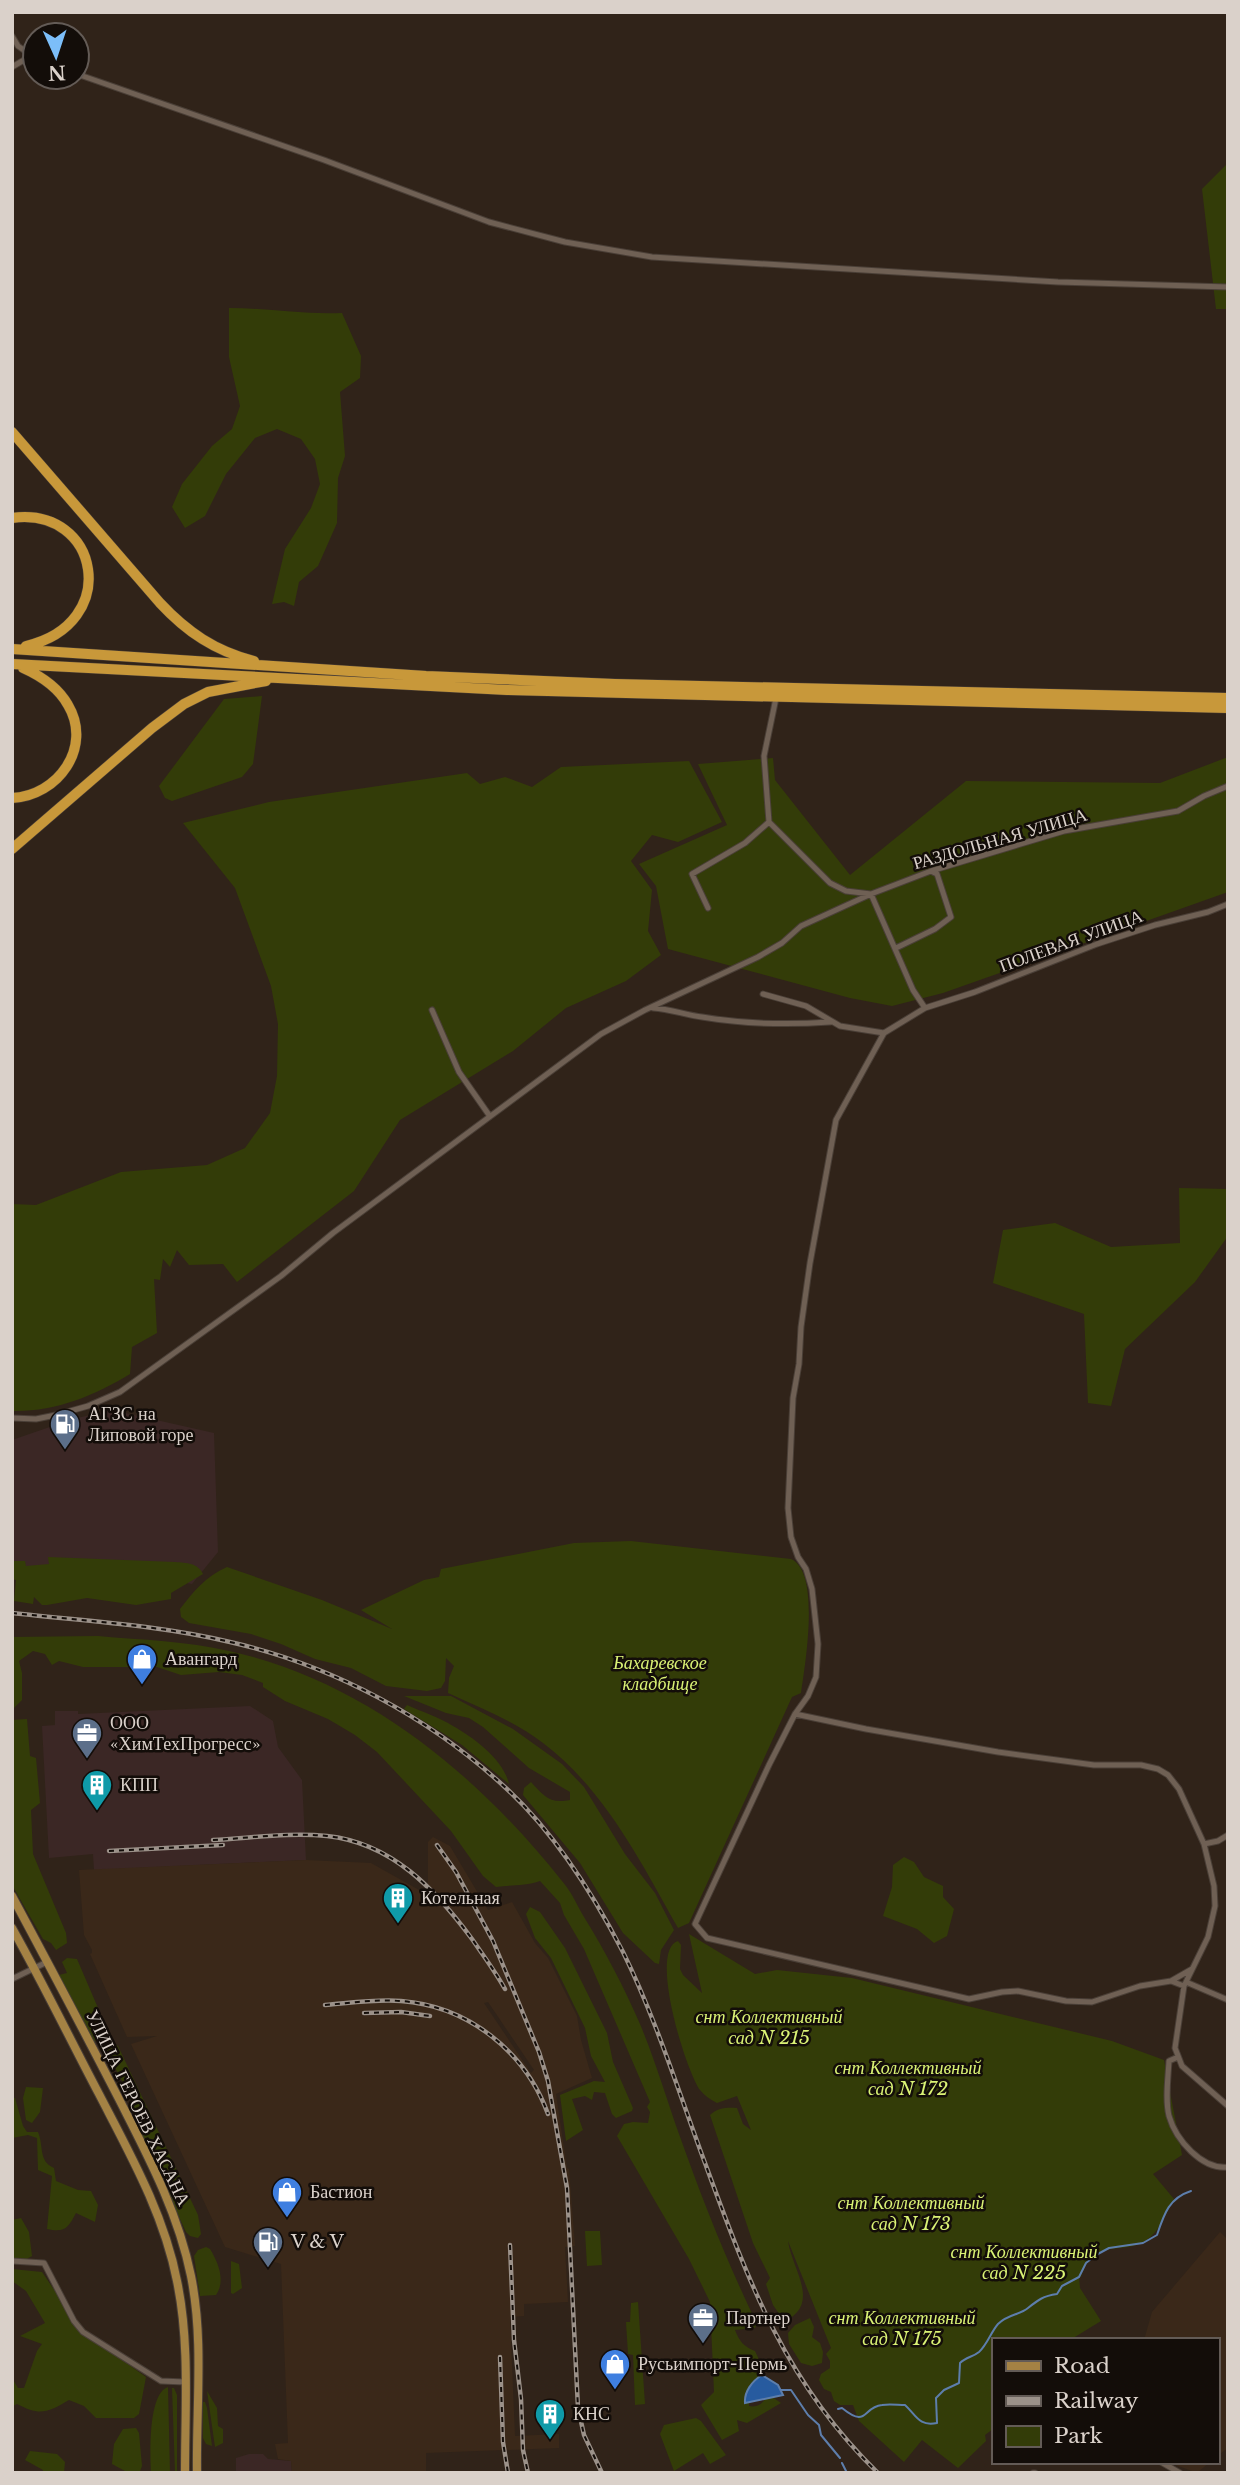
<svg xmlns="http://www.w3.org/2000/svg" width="1240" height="2485" font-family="'Libre Baskerville',serif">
<rect width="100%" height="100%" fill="#302319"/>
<path fill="#3b2725" d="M112 1410 214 1433 218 1552 192 1584 171 1580 12 1574V1440L73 1419Z
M250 1706 273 1721 278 1747 302 1780 306 1860 94 1870 93 1854 49 1858 42 1726 55 1725V1711H78V1714Z
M249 2454H263L268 2459 291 2461 292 2473H236V2458Z"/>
<path fill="#3a2819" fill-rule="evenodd" d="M433 1837 450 1846 488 1910 512 1902 535 1943 548 1958 577 2016 581 2040 592 2078 556 2094 567 2168 569 2169 575 2246 565 2247 568 2302 524 2304V2316L510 2317 515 2436 559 2434V2448L426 2453V2473H292L291 2461 278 2459 275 2444 288 2443 281 2264 225 2247 131 2044 157 2036 127 2037 90 1954 92 1953V1950L84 1935 79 1870 306 1860 371 1863 428 1895V1842ZM488 2002 534 2070 531 2073 484 2003Z
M1220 2232 1228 2240V2448L1217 2456V2340H1144L1152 2312Z
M1168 2462H1210L1197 2473Z"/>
<path fill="#333c08" d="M1228 163V309H1216L1202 189Z
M229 308C267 308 304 315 342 313L361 356 360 378 340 392 345 456 338 478 337 523 318 566 299 582 294 606 284 602 272 604 285 549 311 508 320 484 315 459 301 439 277 429 255 438 226 474 205 516 185 528 172 507 182 484 212 446 232 429 240 406 229 357Z
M262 696 253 764 242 777 172 801 165 798 159 786 224 699Z
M1228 757V892L943 993 892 1006 850 998 668 949 656 886 639 864 727 825 698 764 773 758 775 780 850 875 966 781 1160 783Z
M689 761 722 822 678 842 652 835 631 861 652 890 648 931 661 955 626 981 566 1008 513 1051 400 1120 354 1191 237 1282 223 1264 189 1265 177 1250 170 1267 163 1259 160 1280 154 1279 157 1333 132 1347 130 1374C94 1396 55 1412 12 1411V1204L36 1205 121 1172 207 1165 245 1148 270 1113 277 1076 278 1024 271 986 235 888 183 823 269 802 467 773 480 784 505 777 532 787 561 767Z
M1179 1188 1228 1189V1236L1195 1282 1125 1349 1111 1406 1088 1403 1084 1314 993 1283 1003 1230 1055 1223 1111 1247 1180 1243Z
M631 1541 791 1559C821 1572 805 1665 801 1693L792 1697 689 1923 678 1928C641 1862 604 1789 543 1743 515 1721 480 1708 448 1693L449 1678 454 1666 446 1658 445 1681 441 1688 427 1691 386 1686 351 1668 315 1659 281 1644 251 1634 189 1623 181 1617 180 1609C193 1592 206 1576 227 1567L322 1600 392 1629 361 1610 424 1580 439 1577 441 1569 574 1543Z
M48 1557 175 1562C187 1563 198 1563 203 1574L171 1593V1599L136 1605 87 1598 47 1605H42L34 1597 33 1604 14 1601 16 1580 12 1579V1561H25L26 1566 49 1564Z
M98 1636C142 1640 187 1641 229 1651 365 1681 477 1774 562 1881 571 1891 577 1905 584 1917 605 1951 624 1987 640 2024 655 2060 666 2097 679 2134 702 2199 727 2262 757 2324L755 2328 735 2330C740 2342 743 2346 755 2351 771 2382 751 2381 749 2406 759 2408 764 2402 768 2394L781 2403 747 2423 737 2420 739 2431 722 2440 701 2405 714 2392 710 2302 689 2259 617 2136 624 2124 633 2122 648 2123 650 2112 647 2107 650 2102 584 1949 564 1915 560 1903 540 1881C526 1886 511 1885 496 1887L483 1876 451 1831 377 1752 355 1735 328 1719 285 1701 263 1687V1683L242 1675 219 1672 181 1675 157 1667H83L59 1661 52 1665 45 1654 33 1651 19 1661 22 1673V1700L12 1710V1637Z
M404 1696H451L513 1729 562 1764 584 1787 625 1854 655 1893 674 1930 661 1950 659 1964 655 1963 623 1933 580 1863 523 1795 524 1788 531 1782C544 1796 549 1804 570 1800V1792L529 1768 483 1727 469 1718 446 1713Z
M407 1705C422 1712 439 1717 453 1726 473 1737 504 1760 509 1784L462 1745 404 1709Z
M27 1719 30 1756 36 1758 40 1803 31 1810 33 1854 66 1933 67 1943 56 1950 51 1943 43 1939 12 1885V1720Z
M904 1857 914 1862 924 1877 943 1886V1897L954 1909 947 1936 934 1943 917 1929 883 1916 892 1887 893 1865Z
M530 1907 540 1912 565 1948 607 2033 613 2062 633 2108 632 2111 616 2118 612 2114 605 2093 594 2092 592 2100 585 2096 572 2099 583 2130 566 2141 560 2095 594 2081 605 2082 591 2056 585 2028 551 1958 535 1938 526 1914Z
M689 1934 755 1974 777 1970 852 1978 1112 2041 1164 2060 1182 2155 1153 2174 1174 2199C1166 2213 1159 2233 1145 2241 1120 2256 1095 2236 1081 2277H1079L1080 2288 1101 2321 1070 2340H993V2429L985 2435 986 2441 958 2468 922 2440 904 2462 859 2421 853 2405H840L834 2401 831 2392 824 2389 819 2380 821 2374 830 2368V2361L826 2354 831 2348 788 2241C792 2269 819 2300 789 2319L782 2318 773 2305 766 2284 770 2278 753 2243 710 2115C717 2108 727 2107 737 2108L743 2124 751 2130 737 2096 717 2103C711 2100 705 2096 700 2090 686 2071 648 1950 678 1941L681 1945 680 1969 683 1975 702 1993Z
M67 1958 77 1959 98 2008 95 2044 59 1975 67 1973 62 1962Z
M103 2023 110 2041 118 2046 198 2215 201 2234 198 2238 190 2236 186 2232 134 2119 130 2096 105 2049Z
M26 2087 43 2088 40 2112 32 2123 26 2120 23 2098Z
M12 2097 15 2098 23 2126 27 2132H38C44 2146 38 2161 54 2168L56 2181 78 2190 91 2191 98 2205 95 2222 76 2213C68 2228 65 2233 47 2229L52 2176 38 2170 37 2138 28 2135 12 2138Z
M21 2218 29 2232 32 2256 25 2260 12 2259V2220Z
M585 2231H600L602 2265 587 2266Z
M206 2247 210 2249C218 2262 226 2281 216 2295L200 2296 194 2256 198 2250Z
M231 2261 239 2264 242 2288 233 2294 231 2293Z
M12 2269 42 2272 83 2332 146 2377 139 2414 134 2418H96L84 2406 69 2400C47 2413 40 2416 17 2404L13 2406 12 2414V2378L18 2388H24L37 2351 42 2344 20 2336 45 2323 26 2291 12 2281Z
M638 2302 645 2404 635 2405 633 2355 628 2354 626 2322H630L631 2303Z
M810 2318 814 2327 812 2337 820 2343 823 2352 822 2363 812 2366 801 2363 789 2344 788 2333 795 2325Z
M168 2387 170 2473H151C150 2455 148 2393 168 2387Z
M172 2388H174L177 2395V2473H175Z
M207 2391 217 2408 218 2426 223 2429V2443L215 2447Z
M203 2402H205L207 2408 212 2446 206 2444 203 2438Z
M696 2418 701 2421 726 2455 710 2464 703 2453 674 2471 660 2434 664 2425Z
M136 2428 139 2433 142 2466 140 2471H125L112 2464 114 2444 123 2429Z
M30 2451 57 2454 65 2462 64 2473H43V2470L25 2460Z"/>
<path fill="#275b9f" stroke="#5d7eac" stroke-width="2" d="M762 2375 778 2385 783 2395 745 2403C744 2392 752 2381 762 2375Z"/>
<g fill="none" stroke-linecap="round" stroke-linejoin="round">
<path stroke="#5d7eac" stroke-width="2" d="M781 2390H791L808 2415 819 2425 821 2435 840 2458
M838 2409 842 2408C868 2429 862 2407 882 2405 889 2404 898 2405 905 2405 916 2415 919 2427 937 2423L936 2398 944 2390 959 2383 960 2363C966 2357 973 2357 979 2352 987 2345 991 2332 998 2324 1008 2314 1020 2315 1028 2308 1038 2300 1043 2296 1057 2294L1062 2286 1079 2277 1086 2263 1096 2255 1109 2248 1143 2243 1157 2235C1164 2214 1169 2198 1191 2191
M842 2463 847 2473"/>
<g stroke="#4a3f37" stroke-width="7">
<path id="street" d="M12 36 18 46 35 58
M12 67 24 60H35
M77 74 324 160 489 222 565 242 652 257 1058 282 1228 287
M776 698 764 756 769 822 830 883 846 891 871 894
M871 894 913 990 925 1008
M708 908 692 874 745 843 769 822
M896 948 935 929 951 917 937 874 931 871
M763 994 806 1006 840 1026 884 1033
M653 1008C670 1009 686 1015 702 1017 744 1024 788 1025 830 1022
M432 1010 459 1072 489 1115
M12 1418 36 1419 56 1415 88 1406 120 1392 281 1276 333 1233 601 1034 645 1010 758 957 782 943 801 926 871 894 931 871 1064 831 1178 811 1204 796 1228 786
M795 1714 866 1729 998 1752 1094 1765H1141L1158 1769 1168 1775 1179 1789 1204 1844 1214 1886 1215 1906 1208 1937 1184 1986 1175 2048 1182 2066 1228 2106
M1204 1844 1218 1841 1228 1835
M12 1979 47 1962
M1171 1981 1192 1969
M1186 1982 1228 2000
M1184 1986 1171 1981 1140 1986 1092 2002 1066 2001 1018 1991 1002 1992 969 1999 707 1938 695 1924 769 1765 795 1714 808 1696 816 1677 818 1644 812 1589 806 1569 798 1557 791 1537 788 1508 793 1398 799 1364 801 1327 810 1263 836 1120 884 1033 925 1008 975 992 1097 944 1155 925 1208 912 1228 904
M1178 2057 1169 2061C1168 2079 1165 2099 1169 2116 1176 2140 1202 2170 1228 2167
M12 2261 44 2263 74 2321 83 2332 161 2381 185 2382
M1161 2462 1180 2473
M1033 2473H1035"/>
</g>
<g stroke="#4a3f37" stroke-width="10">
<path id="primary" d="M12 1896C48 1963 84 2031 119 2099 148 2156 178 2212 191 2276 204 2340 196 2408 197 2473
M12 1928C43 1983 70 2039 99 2094 130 2154 164 2214 177 2281 190 2343 185 2409 185 2473"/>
</g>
<g stroke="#4a3f37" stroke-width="11">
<path id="highway" d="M12 432 160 603C187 632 215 651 254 661
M12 518C100 506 122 624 26 646
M12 649 426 676 615 684 1228 698
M12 664 507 690 1228 708
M12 798C58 796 93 747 68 705 58 687 41 676 23 668
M12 849 152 728 184 704 208 692 266 681"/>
</g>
<use href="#street" stroke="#6f6054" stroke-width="5"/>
<use href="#primary" stroke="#a48244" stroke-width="8"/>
<use href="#highway" stroke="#c8983a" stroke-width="10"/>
<g stroke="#9b9189" stroke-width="4.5">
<path id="rail" d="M12 1613C85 1621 159 1625 230 1642 332 1665 431 1718 508 1790 556 1835 593 1894 623 1952 656 2019 679 2093 705 2163 748 2280 785 2383 878 2473
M213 1840C251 1838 290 1832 327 1836 392 1843 435 1889 472 1939 483 1955 495 1971 505 1989
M437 1845 456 1872 493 1941 539 2052 548 2081 567 2188 578 2408 584 2435 602 2473
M109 1851 223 1845
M325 2005C350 2003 376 1999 401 2001 468 2006 525 2051 548 2114
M364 2013 401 2012 430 2016
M510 2245 514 2340 521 2399 523 2450 528 2473
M500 2357 503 2442 508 2473"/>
</g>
<use href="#rail" stroke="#130d09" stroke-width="2" stroke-dasharray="5" stroke-linecap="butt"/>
</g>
<defs>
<g id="fuel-pin" transform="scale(1.575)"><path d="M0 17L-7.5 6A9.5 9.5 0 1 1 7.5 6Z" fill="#5c6f8a" stroke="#130d09"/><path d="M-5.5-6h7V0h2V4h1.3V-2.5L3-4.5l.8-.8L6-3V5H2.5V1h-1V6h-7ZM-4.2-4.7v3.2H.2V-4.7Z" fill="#fff"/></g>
<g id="shop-pin" transform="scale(1.575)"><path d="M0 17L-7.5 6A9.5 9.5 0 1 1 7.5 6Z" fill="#3f7fe0" stroke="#130d09"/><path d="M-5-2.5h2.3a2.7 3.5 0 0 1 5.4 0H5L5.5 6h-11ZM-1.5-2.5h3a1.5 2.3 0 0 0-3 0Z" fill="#fff"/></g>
<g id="office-pin" transform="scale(1.575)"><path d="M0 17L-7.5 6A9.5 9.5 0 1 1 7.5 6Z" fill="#5c6f8a" stroke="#130d09"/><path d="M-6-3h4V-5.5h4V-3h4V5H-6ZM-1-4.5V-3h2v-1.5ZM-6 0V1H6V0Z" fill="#fff"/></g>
<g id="building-pin" transform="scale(1.575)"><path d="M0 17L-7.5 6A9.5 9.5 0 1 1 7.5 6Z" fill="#0f9aa8" stroke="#130d09"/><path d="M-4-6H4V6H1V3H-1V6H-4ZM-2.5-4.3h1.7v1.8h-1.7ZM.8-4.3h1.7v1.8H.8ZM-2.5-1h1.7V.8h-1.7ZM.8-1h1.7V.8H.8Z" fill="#fff"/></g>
</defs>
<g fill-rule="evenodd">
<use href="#fuel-pin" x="65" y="1424"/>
<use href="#shop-pin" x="142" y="1659"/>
<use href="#office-pin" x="87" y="1733"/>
<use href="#building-pin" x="97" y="1785"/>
<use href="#building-pin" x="398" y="1898"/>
<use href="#shop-pin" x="287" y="2192"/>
<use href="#fuel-pin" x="268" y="2242"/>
<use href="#office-pin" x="703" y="2318"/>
<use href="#shop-pin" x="615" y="2364"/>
<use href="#building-pin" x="550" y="2414"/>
</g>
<g text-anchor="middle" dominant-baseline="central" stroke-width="5" stroke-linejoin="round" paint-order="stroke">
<g font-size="18" fill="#dad1ca" stroke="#130d09">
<text transform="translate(1000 839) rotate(-16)">РАЗДОЛЬНАЯ УЛИЦА</text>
<text transform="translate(1071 941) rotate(-20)">ПОЛЕВАЯ УЛИЦА</text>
<text transform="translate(138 2108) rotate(64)">УЛИЦА ГЕРОЕВ ХАСАНА</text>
</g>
<g font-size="18" fill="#dad1ca" stroke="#130d09" text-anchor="start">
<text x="88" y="1414">АГЗС на<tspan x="88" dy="21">Липовой горе</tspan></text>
<text x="165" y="1659">Авангард</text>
<text x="110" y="1723">ООО<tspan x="110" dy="21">«ХимТехПрогресс»</tspan></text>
<text x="120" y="1785">КПП</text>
<text x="421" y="1898">Котельная</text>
<text x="310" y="2192">Бастион</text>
<text x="291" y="2242">V &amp; V</text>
<text x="726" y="2318">Партнер</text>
<text x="638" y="2364">Русьимпорт-Пермь</text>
<text x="573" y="2414">КНС</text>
</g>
<g font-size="18" font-style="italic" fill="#daf275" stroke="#130d09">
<text x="660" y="1663">Бахаревское<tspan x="660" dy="21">кладбище</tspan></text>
<text x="769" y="2017">снт Коллективный<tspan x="769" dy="21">сад N 215</tspan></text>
<text x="908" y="2068">снт Коллективный<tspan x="908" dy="21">сад N 172</tspan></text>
<text x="911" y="2203">снт Коллективный<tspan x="911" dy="21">сад N 173</tspan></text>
<text x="1024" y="2252">снт Коллективный<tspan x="1024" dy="21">сад N 225</tspan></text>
<text x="902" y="2318">снт Коллективный<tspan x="902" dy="21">сад N 175</tspan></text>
</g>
</g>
<rect width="1240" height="2485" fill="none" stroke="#dad1ca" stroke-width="28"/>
<rect x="992" y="2338" width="228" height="126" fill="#130d09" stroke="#635b56" stroke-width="2"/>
<rect x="1006" y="2361" width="35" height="10" fill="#a48244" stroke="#635b56" stroke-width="2"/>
<text x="1054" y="2373" font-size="21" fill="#dad1ca">Road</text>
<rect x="1006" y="2396" width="35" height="10" fill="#9b9189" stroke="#635b56" stroke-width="2"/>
<text x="1054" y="2408" font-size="21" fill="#dad1ca">Railway</text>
<rect x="1006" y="2426" width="35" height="21" fill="#333c08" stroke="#635b56" stroke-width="2"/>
<text x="1054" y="2443" font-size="21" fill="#dad1ca">Park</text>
<g transform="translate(56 56) rotate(177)"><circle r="33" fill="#130d09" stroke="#635b56" stroke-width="2"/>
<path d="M0-5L12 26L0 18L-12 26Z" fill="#7cbef9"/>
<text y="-10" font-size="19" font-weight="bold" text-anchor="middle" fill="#dad1ca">N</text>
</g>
</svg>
